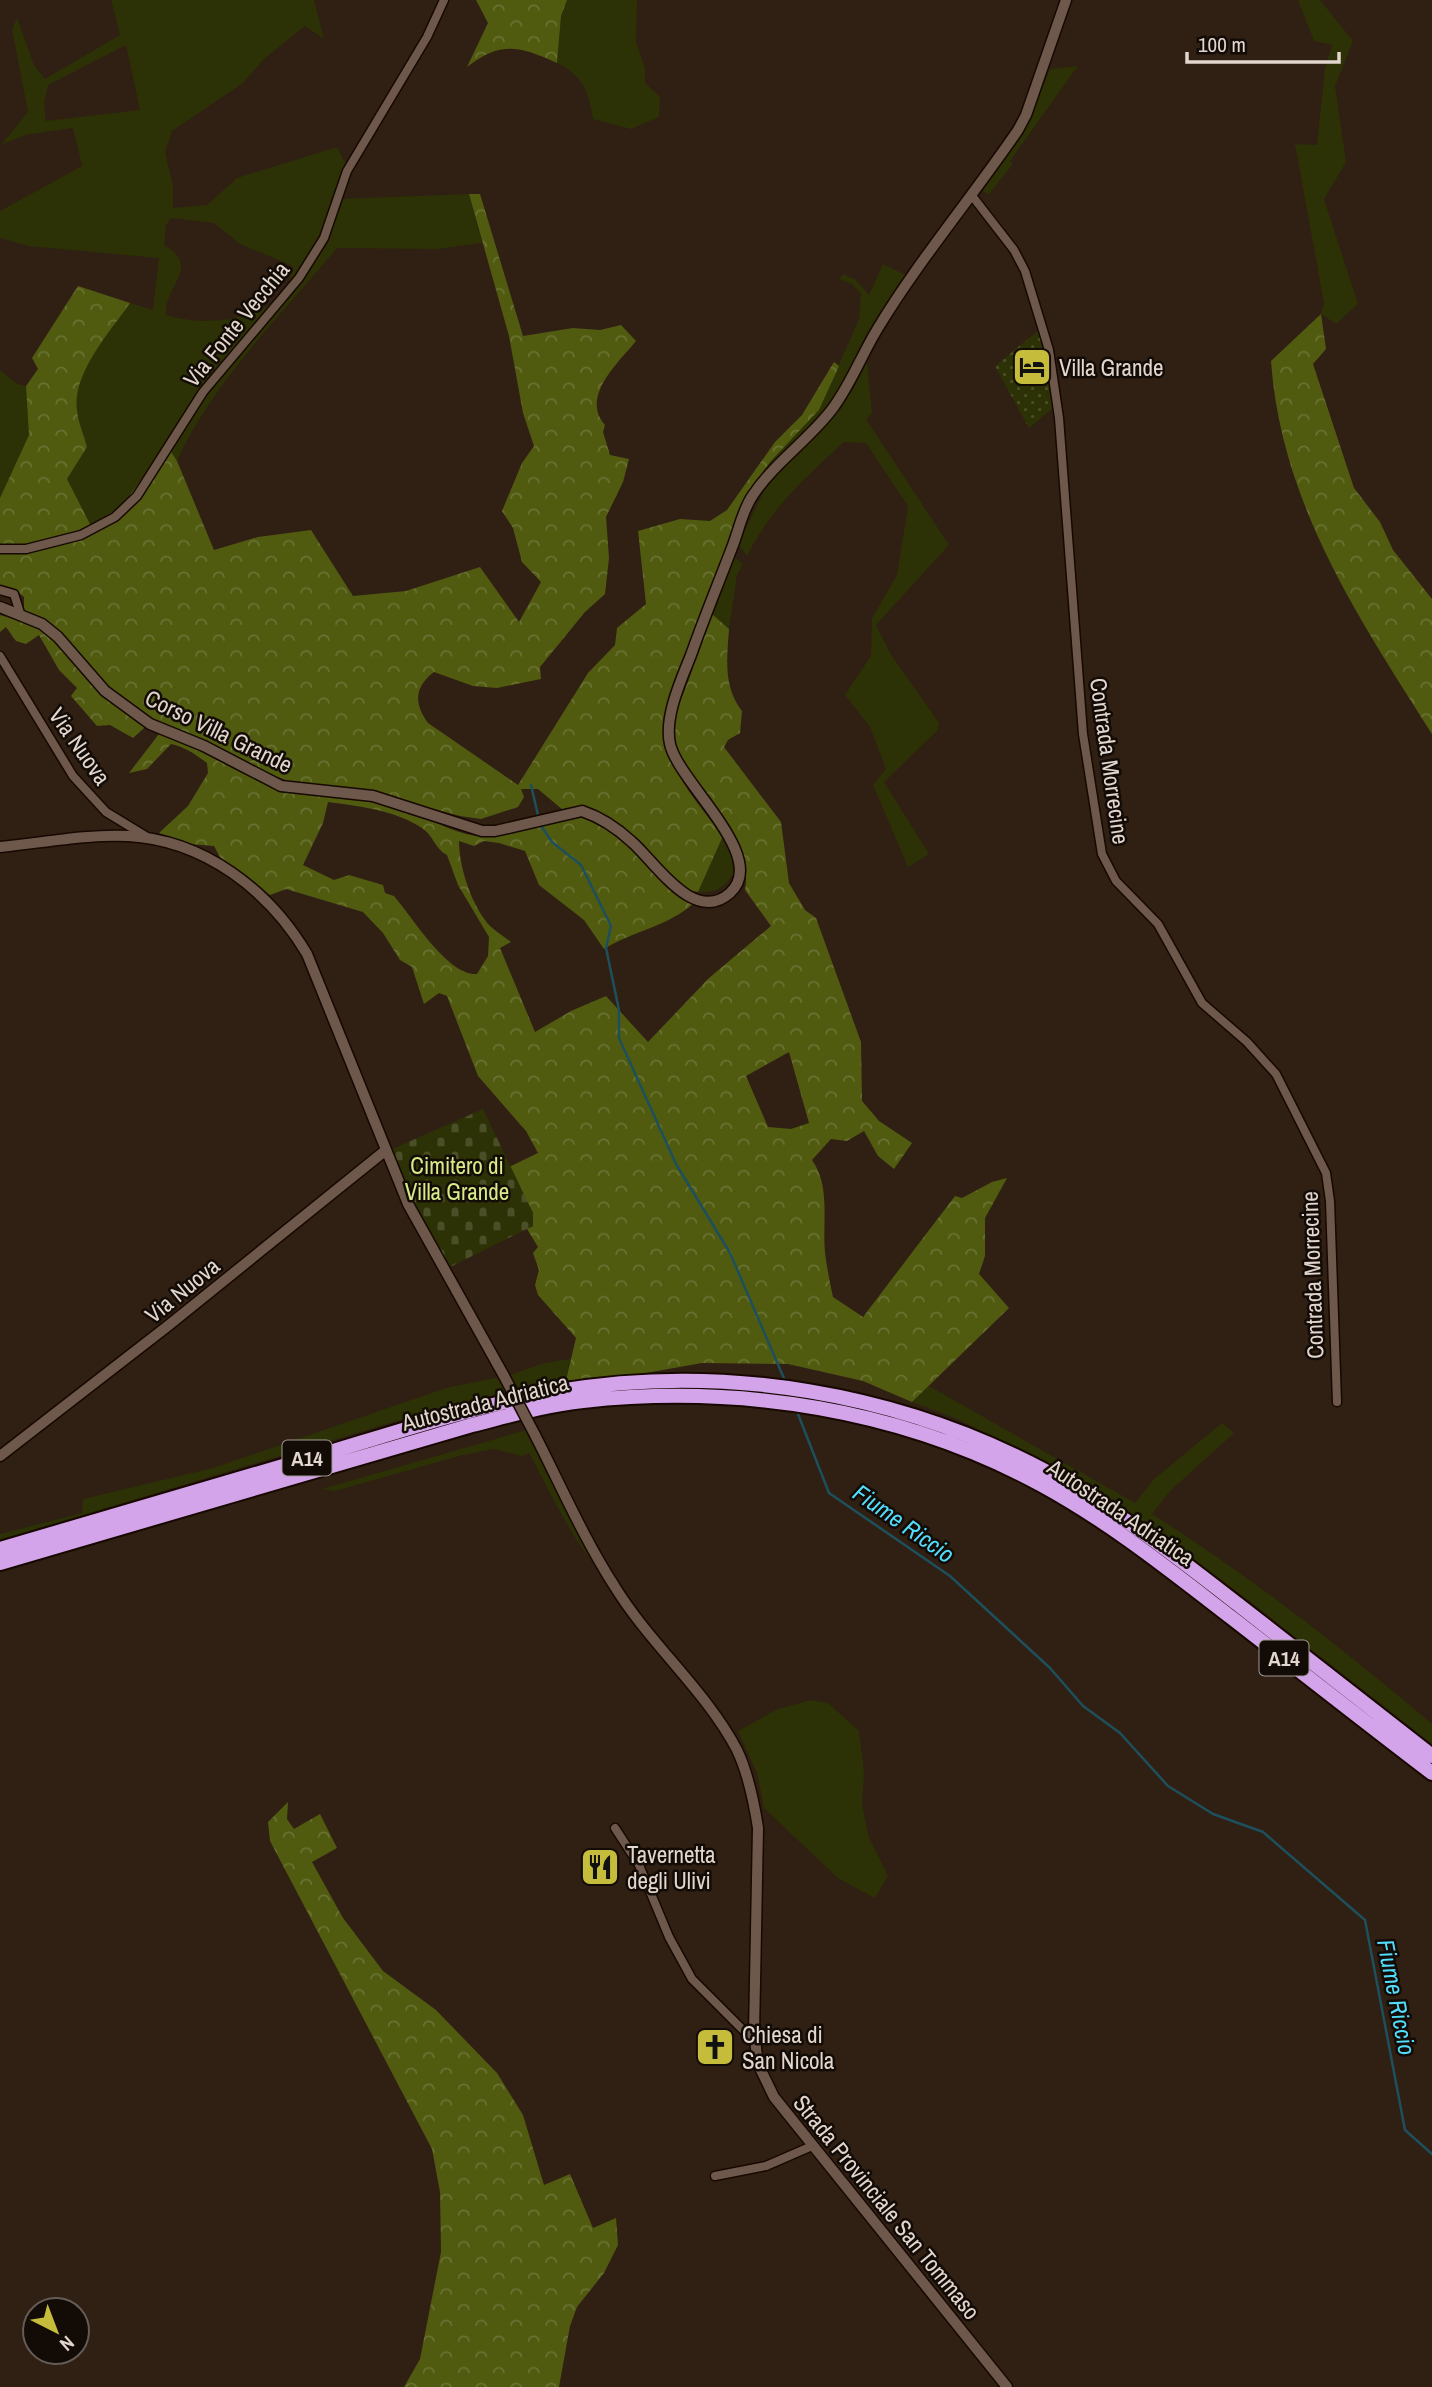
<svg xmlns="http://www.w3.org/2000/svg" width="1432" height="2387" font-family="'Archivo Narrow',sans-serif">
<defs>
<pattern id="forest-crowns" width="20" height="18" patternUnits="userSpaceOnUse" patternTransform="scale(1.75)"><rect width="20" height="18" fill="#505b10"/><path d="M2 6a3 3 0 1 1 6 0M12 15a3 3 0 1 1 6 0" fill="none" stroke="#697232"/></pattern>
<pattern id="cemetery-stones" width="16" height="16" patternUnits="userSpaceOnUse" patternTransform="scale(1.75)"><rect width="16" height="16" fill="#2c3205"/><path d="M2 7V4a2 2 0 0 1 4 0v3zM10 15v-3a2 2 0 0 1 4 0v3z" fill="#4a4f28"/></pattern>
<pattern id="garden-dots" width="8" height="8" patternUnits="userSpaceOnUse" patternTransform="scale(1.75)"><rect width="8" height="8" fill="#2c3205"/><path d="M2 2h.1M6 6h.1" fill="none" stroke="#4a4f28" stroke-width="1.8" stroke-linecap="round"/></pattern>
</defs>
<rect width="100%" height="100%" fill="#301f13"/>
<path fill="#2c3205" fill-rule="evenodd" d="M111 0H314L324 39 305 26 264 59 243 83 172 131 165 152 173 185V208L207 205 237 178 337 147 344 161 355 163 340 199 469 194 482 243 437 249 337 248C284 312 210 385 177 461L166 445 123 505 91 526 67 479 87 447C84 435 78 422 77 410 72 373 111 331 130 303L153 310 159 258 28 246 0 238V211L82 166 73 128 25 135 1 145 28 112 12 29 17 18 34 65 45 79 120 35ZM126 45 140 110 46 121 44 104 48 85ZM171 218 214 223 240 244 293 266C287 322 207 328 166 315 163 287 203 267 164 245L166 225Z
M567 0H637L636 42 645 68V83L660 97 659 117 631 129 593 119C589 93 583 75 557 63L561 16Z
M1298 0H1320L1353 41 1335 86 1346 162 1324 199 1358 304 1336 324 1321 314 1324 303 1295 144 1317 145 1325 69 1332 45 1314 41Z
M1078 66 1010 161 1013 164 989 194 983 192 986 183 1025 130 1050 69Z
M883 264 908 276 874 324 850 375 831 403 745 498 770 462 819 410 859 319 861 294 852 284 839 279 843 274 856 280 869 295Z
M867 362 872 413 866 419 949 545 876 625 890 653 939 723 938 730 884 782 929 854 908 867 873 785 886 769 870 727 845 695 871 656 872 618 897 575 908 506 866 443 844 442C806 477 770 509 747 556L738 544 767 485 831 418 854 388Z
M0 370 17 384 26 386 29 435 0 498Z
M733 556 743 564 737 575 729 629 712 614Z
M723 836 732 856 734 872C725 888 716 893 698 892Z
M570 1359 566 1380 476 1399 386 1424 0 1540V1534L82 1513 83 1499 213 1468 446 1388 510 1375 544 1363Z
M929 1386 1135 1503 1154 1479 1222 1423 1234 1433 1170 1491 1152 1514C1251 1577 1343 1648 1432 1724V1744L1248 1600 1108 1497 960 1420 912 1402Z
M526 1430 600 1568C581 1558 542 1476 529 1453L522 1456 494 1449 463 1455 335 1491 322 1489Z
M811 1700 828 1703 859 1731 864 1772 862 1804 868 1835 888 1876 875 1898 839 1879 764 1808 757 1773 738 1731 778 1709Z"/>
<path fill="url(#forest-crowns)" fill-rule="evenodd" d="M476 0H567L561 16 557 63C519 46 501 41 467 67L488 23Z
M469 194H480L523 336 573 328 600 330 621 325 636 341C618 363 580 397 605 425L603 432 610 455 629 459 623 482 606 517 609 558 605 594 585 612 540 667 541 679 497 688 473 686 434 672C414 687 414 704 428 723L518 785 588 673 615 645 617 628 646 604 638 531 680 519 710 521 727 510 775 442 802 415 834 362 839 366 819 410 770 462 745 498 692 644 665 736C668 771 701 807 723 836L698 892 684 889 652 856 576 808 563 810 538 789H521L524 797 518 807 481 819 460 816 366 791 293 783 250 766 154 719 133 738 110 725 97 726 71 696 77 688 59 670 39 635 26 644 16 641 6 627 0 632V615L24 622V597L13 588 0 586V498L29 435 26 386 38 369 32 358 78 286 130 303C111 331 72 373 77 410 78 422 84 435 87 447L67 479 91 526 123 505 166 444 177 461 214 550 258 537 311 530 353 596 406 591 480 567 519 622 541 582 522 562 513 528 502 511 522 463 534 446 523 413 509 336Z
M1321 314 1326 349 1313 364 1354 488 1380 522 1393 550 1432 599V734C1358 617 1281 503 1271 361Z
M712 614 729 629C727 658 723 687 742 711L740 733 728 740 724 747 781 822 789 883 805 910 816 918 861 1042 862 1101 879 1121 912 1143 894 1169 878 1156 864 1131 847 1141 831 1139 812 1160C831 1187 822 1222 825 1253 827 1268 830 1283 833 1297L863 1317 955 1196 962 1198 992 1182 1007 1178 985 1218V1256L979 1274 1009 1308 912 1402 863 1381 788 1364 702 1363 601 1381 566 1380 576 1338 538 1295 535 1285 539 1270 533 1253 538 1247 527 1229 533 1226V1213L509 1167 538 1153 526 1131 478 1076 447 996 439 993 424 1004 412 967 400 960 383 933 363 912 286 889 270 895 222 861 214 846 189 844 159 833 188 806 208 773 207 763C195 754 185 747 171 744L147 769 129 773 159 734C200 747 235 773 275 788 311 801 360 793 401 807 426 816 449 832 476 836 510 840 561 808 591 818 618 828 670 881 694 903 669 926 633 931 604 949L584 920 539 885 525 851 499 843 484 841 474 846 459 841C459 865 470 900 485 920 491 929 502 935 511 942L500 948 535 1032 571 1011 606 996 648 1042 709 978 771 926 745 890C757 823 656 774 673 713 674 709 679 704 681 699 693 672 701 642 712 614ZM328 802C358 806 395 810 422 828 433 835 435 849 447 855L458 885 489 937 488 956 477 974C448 976 413 918 394 896L385 893 383 885 349 875 334 880 303 865 323 823ZM789 1052 809 1123 791 1129 768 1127 746 1076Z
M288 1802 287 1819 294 1829 320 1814 337 1848 312 1862 343 1918 383 1971 436 2010 497 2073 523 2115 544 2185 570 2174 593 2228 616 2218 618 2245 604 2273 577 2307 570 2326 559 2387H404L420 2359 441 2252 440 2192 432 2149 270 1841 268 1822Z"/>
<path fill="url(#cemetery-stones)" d="M483 1109 533 1213V1226L448 1268 409 1199 388 1151Z"/>
<path fill="url(#garden-dots)" d="M1039 330 1053 408 1029 428 995 366Z"/>
<g fill="none" stroke-linecap="round" stroke-linejoin="round">
<path stroke="#1d505c" stroke-width="2.5" d="M531 785 540 824 552 842 581 865 611 926 606 948 619 1010V1038L676 1164 730 1253 786 1383
M796 1409 829 1493 950 1576 1050 1668 1083 1706 1120 1733 1168 1786 1213 1814 1263 1832 1365 1920 1405 2130 1432 2154"/>
<g stroke="#170801" stroke-width="11">
<path id="minor" d="M973 197 1014 250 1025 271 1049 350 1059 418 1083 734 1102 854 1116 881 1158 924 1202 1003 1247 1042 1276 1074 1326 1173 1330 1201 1337 1402
M0 549H26L81 535 115 517 137 496 203 392 299 278 324 238 347 171 427 37 444 0
M0 590 14 594 20 613
M0 656 73 776 106 812 147 837
M615 1828 639 1865 669 1937 692 1979 754 2041
M715 2176 766 2166 812 2146"/>
</g>
<g stroke="#170801" stroke-width="13">
<path id="tertiary" d="M0 607 42 624 58 637 105 691 150 724 204 746 281 786 373 796 482 831H495L582 811C600 817 618 829 632 842 656 863 694 925 730 893 770 857 678 782 670 744 664 717 681 680 691 655 704 618 719 582 733 545 739 529 743 509 753 495 775 462 810 439 833 408 852 382 862 354 878 328 919 260 973 196 1018 130L1026 115 1066 0
M0 847C42 843 86 834 128 836 204 840 269 890 307 954L408 1204 504 1376
M535 1435C561 1486 584 1539 615 1587 650 1644 707 1692 737 1750 748 1773 754 1802 758 1828L754 2032 758 2064 774 2097 1007 2387
M0 1456 169 1325 386 1150"/>
</g>
<g stroke="#170801" stroke-width="18">
<path id="motorway" d="M0 1549C106 1518 211 1487 317 1456 397 1432 477 1405 559 1391 724 1363 900 1393 1047 1472 1116 1509 1178 1558 1240 1606 1304 1656 1368 1706 1432 1756
M0 1563 472 1425C508 1416 545 1405 583 1401 740 1384 902 1409 1042 1485 1110 1522 1171 1571 1232 1618 1299 1670 1365 1722 1432 1773"/>
</g>
<use href="#minor" stroke="#6d584b" stroke-width="8"/>
<use href="#tertiary" stroke="#6d584b" stroke-width="10"/>
<use href="#motorway" stroke="#d3a4e9" stroke-width="14"/>
<g stroke="#170801" stroke-width="13" stroke-linecap="butt">
<path id="tertiary-bridge" d="M504 1376 535 1435"/>
</g>
<use href="#tertiary-bridge" stroke="#6d584b" stroke-width="10"/>
</g>
<defs>
<g id="hotel-square" transform="scale(2.0125)"><rect x="-9" y="-9" width="18" height="18" rx="4" fill="#c6bc3c" stroke="#120b06"/><path d="M-6-4.5h1.5V1H6V5H4.5V3h-9V5H-6ZM-4 0a1.8 1.8 0 1 1 3.6 0ZM.5 0V-2.5h3Q6-2.5 6 0Z" fill="#111"/></g>
<g id="restaurant-square" transform="scale(2.0125)"><rect x="-9" y="-9" width="18" height="18" rx="4" fill="#c6bc3c" stroke="#120b06"/><path d="M-5-6h1v4h1v-4h1v4h1v-4h1v5L-1.5 .5V6h-2V.5L-5-1ZM5-6V6H3V1.5H1.5Q1.5-4 5-6Z" fill="#111"/></g>
<g id="church-square" transform="scale(2.0125)"><rect x="-9" y="-9" width="18" height="18" rx="4" fill="#c6bc3c" stroke="#120b06"/><path d="M-1.2-6h2.4v3.5h3.3v2.4h-3.3V6h-2.4V-.1h-3.3v-2.4h3.3Z" fill="#111"/></g>
</defs>
<g fill-rule="evenodd">
<use href="#hotel-square" x="1032" y="367"/>
<use href="#restaurant-square" x="600" y="1867"/>
<use href="#church-square" x="715" y="2047"/>
</g>
<g text-anchor="middle" dominant-baseline="central" stroke-width="5" stroke-linejoin="round" paint-order="stroke">
<g fill="#120b06" stroke="#a49992" stroke-width="2">
<rect x="282.5" y="1440.5" width="49" height="35" rx="5"/>
<rect x="1259.5" y="1640.5" width="49" height="35" rx="5"/>
</g>
<g font-size="21" font-weight="bold" fill="#e2d6ce">
<text x="307" y="1458">A14</text>
<text x="1284" y="1658">A14</text>
</g>
<g font-size="23" fill="#e2d6ce" stroke="#120b06">
<text transform="translate(236 324) rotate(-51)">Via Fonte Vecchia</text>
<text transform="translate(219 731) rotate(26)">Corso Villa Grande</text>
<text transform="translate(80 746) rotate(55)">Via Nuova</text>
<text transform="translate(1110 761) rotate(82)">Contrada Morrecine</text>
<text transform="translate(1312 1275) rotate(-92)">Contrada Morrecine</text>
<text transform="translate(182 1290) rotate(-39)">Via Nuova</text>
<text transform="translate(485 1402) rotate(-14)">Autostrada Adriatica</text>
<text transform="translate(1121 1512) rotate(34)">Autostrada Adriatica</text>
<text transform="translate(887 2207) rotate(51)">Strada Provinciale San Tommaso</text>
</g>
<g font-size="23" fill="#e2d6ce" stroke="#120b06" text-anchor="start">
<text x="1059" y="367">Villa Grande</text>
<text x="627" y="1854">Tavernetta<tspan x="627" dy="26">degli Ulivi</tspan></text>
<text x="742" y="2034">Chiesa di<tspan x="742" dy="26">San Nicola</tspan></text>
</g>
<g font-size="23" fill="#d8eb88" stroke="#120b06">
<text x="457" y="1165">Cimitero di<tspan x="457" dy="26">Villa Grande</tspan></text>
</g>
<g font-size="24" font-style="italic" fill="#52ddfd" stroke="#120b06">
<text transform="translate(904 1523) rotate(35)">Fiume Riccio</text>
<text transform="translate(1397 1997) rotate(79)">Fiume Riccio</text>
</g>
</g>
<g transform="translate(56 2331) rotate(138)"><circle r="33" fill="#120b06" stroke="#655c56" stroke-width="2"/>
<path d="M0-5L12 26L0 18L-12 26Z" fill="#c6bc3c"/>
<text y="-10" font-size="19" font-weight="bold" text-anchor="middle" fill="#e2d6ce">N</text>
</g>
<path d="M1187 52v10h152v-10" fill="none" stroke="#e2d6ce" stroke-width="3.5"/>
<text x="1198" y="52" font-size="21" fill="#e2d6ce" stroke="#120b06" stroke-width="5" paint-order="stroke">100 m</text>
</svg>
